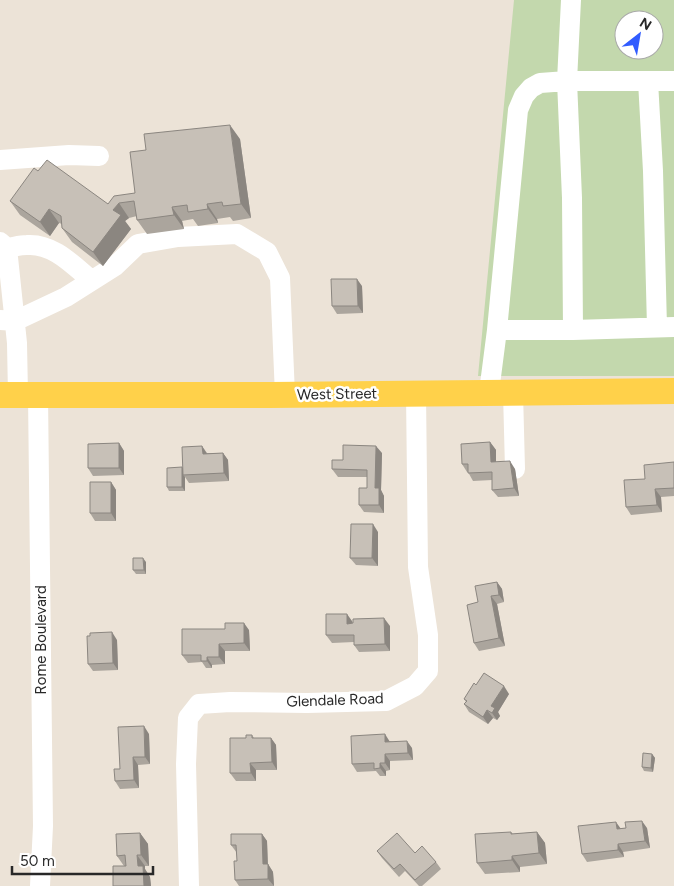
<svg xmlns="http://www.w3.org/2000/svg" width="674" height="886" font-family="Figtree,sans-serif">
<rect width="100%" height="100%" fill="#ece3d7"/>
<path fill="#c3d8ad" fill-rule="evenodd" d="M514 0H674V376H478ZM624 20H654V50H624Z"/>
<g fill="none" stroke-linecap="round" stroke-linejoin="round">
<path stroke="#fff" stroke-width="20" d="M571 0 567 81 572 198 573 330
M648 81 653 171 657 327
M674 81H567L540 83 531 88 524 96 518 110 497 330H573L674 327
M0 160 69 155 99 156
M0 242 7 248 17 343 18 395
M7 248C14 247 20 245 27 245 53 243 73 265 91 280
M0 320 15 321 66 297 115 266 138 244 178 237 237 234 267 252 280 278 285 395
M489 392 497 330
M513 392 515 469
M38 395 43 826 40 886
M189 886 186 764 188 718 199 704 230 702 307 703 386 701 415 686 428 671V635L418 567 416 393"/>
<path stroke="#ffd14a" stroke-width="26" d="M0 395H271L674 391"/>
</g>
<path fill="#aba59d" d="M240 139 251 218 233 221 230 217 217 219 218 223 198 226 193 219 182 221 184 229 147 234 137 220V216L129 218 125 221 131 229 103 266 72 242 62 228V224L59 223 50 236 20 215 10 201 38 171 108 204 135 193Z
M362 286 363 313 337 314 332 306Z
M490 442 496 450V462L515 469 519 496 498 497 492 490V480L473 481 468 472H467L462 464Z
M119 443 124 451V475L93 476 88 468Z
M202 446 207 453H223L228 460 229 481 189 483 185 477V491H169L167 487 183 469Z
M382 453 381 490 384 496V513L364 512 359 505 367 488V477H338L332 469 343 460Z
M674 462V496L661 497 662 512 631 515 626 507 645 479Z
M111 482 116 490V521H95L90 513Z
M378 532V566L356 565 350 558Z
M146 562V574H136L133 570Z
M497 582 502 589 504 602 497 604 505 646 479 651 474 643 478 602Z
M352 621 353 623 390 626V651L359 652 354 645V642L332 643 326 635Z
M249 630 250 651H225V664L212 665V668H206L202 662 188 663 182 655Z
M117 640 118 670 93 671 88 664Z
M476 685 509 694 498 712 500 716 497 720 493 718 488 724 469 712 464 704 466 702 464 699Z
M149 734 150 764 138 765 139 788 120 789 115 781 120 769Z
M252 735 254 738H271L276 745 277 770H256V781H236L230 773 246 738Z
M390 741 412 748 413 760 390 761V770L386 771V776H380L376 771 357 772 352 764Z
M652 754 655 758 653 772 644 771 642 767Z
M621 828H647L650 848 623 852 624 857 587 862 582 854Z
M511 832 513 834 537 832 545 843 547 864 520 867V872L485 874 477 863Z
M140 833 148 844 149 866H145V869L150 877 151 886H113L124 866 117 856Z
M262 834 267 841 268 864 273 872 274 886H239L235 880 237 861V853L231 845Z
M377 851 436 862 441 869 422 886H419L405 871 399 877 382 858Z"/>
<path fill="#8b8680" d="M230 125 240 139 251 218 241 204Z
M119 203 129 218 125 221 131 229 103 266 93 252 113 210Z
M207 204 217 219 218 223 208 209Z
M172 207 182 221 184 229 174 215Z
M49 209 59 223 50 236 40 222Z
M357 279 362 286 363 313 358 306Z
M490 442 496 450V470L491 462Z
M119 443 124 451V475L119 468Z
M202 446 207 454H203Z
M376 446 382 453 381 490 384 496V513L379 505 375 488Z
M223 453 228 460 229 481 224 473Z
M510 461 515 469 519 496 514 488Z
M182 467 185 471 183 475 185 477V491L182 487Z
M111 482 116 490V521L111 513Z
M655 489 661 497 662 512 657 505Z
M373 524 378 532V566L372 558Z
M143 558 146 562V574L144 570Z
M497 582 502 589 504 602 499 595Z
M491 596 497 604 505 646 499 638Z
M347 614 352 621 353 631 347 624Z
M384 618 390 626V651L385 644Z
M244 623 249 630 250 651 244 643Z
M112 632 117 640 118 670 113 663Z
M219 644 225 651V664L219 657Z
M207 657 212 665V668L207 661Z
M504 686 509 694 498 712 500 716 497 720 492 713 491 706Z
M487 710 493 718 488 724 483 717Z
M144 726 149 734 150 764 145 757Z
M385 734 390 742H385Z
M271 738 276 745 277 770 272 762Z
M407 741 412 748 413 760 408 753Z
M385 754 390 761V770L385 763Z
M652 754 655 758 653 772 651 768Z
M133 757 138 765 139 788 134 780Z
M250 763 256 770V781L251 773Z
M380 763 386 771V776L380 768Z
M642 821 647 828 650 848 645 841Z
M616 822 621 829H617Z
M537 832 545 843 547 864 539 853Z
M140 833 148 844 149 866 141 855Z
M262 834 267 841 268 872 263 864Z
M618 844 623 852 624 857 618 850Z
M137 855 145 866V869L150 877 151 886H144L138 866Z
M512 856 520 867V872L512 860Z
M268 864 273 872 274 886 268 879Z"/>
<path fill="#c7c0b7" stroke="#8b8680" d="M230 125 241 204 223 206 222 202 207 204 208 209 188 212 187 205 172 207 174 215 137 220 134 201 119 203 113 210 121 215 93 252 62 228 61 216 49 209 40 222 10 201 34 168 38 171 47 160 108 204 114 196 135 193 130 152 146 150 144 134Z
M331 279H357L358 306H332Z
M490 442 491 462 510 461 514 488 492 490V472L468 473V464H462L461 444Z
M119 443V468H88V444Z
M343 445 376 446 375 488H379V505H359V488H367V470L332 469V460H343Z
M202 446 203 454 223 453 224 473 183 475 182 447Z
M674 462V488L655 489 657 505 626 507 624 480 645 479 644 465Z
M182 467V487H167V468Z
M90 482H111V513H90Z
M351 524H373L372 558H350Z
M133 558H143L144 570H133Z
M497 582 499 595 491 596 499 638 474 643 467 605 478 602 475 586Z
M326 614H347V624L353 623V619L384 618 385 644 354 645V635H326Z
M225 623H244V643L219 644V657H207V661H201V655H182V629H225Z
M112 632 113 663 88 664 87 636H90V633Z
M484 673 504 686 491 706 495 708 492 713 487 710 483 717 464 704 467 701 464 699 474 683 476 685Z
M144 726 145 757H133L134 780 115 781 114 769H120L118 727Z
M385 734V742L407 741 408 753 385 754V763H380V768L374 769V763L352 764 351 736Z
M246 735H252V738H271L272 762 250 763 251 773H230V738H246Z
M643 753 652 754 651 768 642 767Z
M642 821 645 841 618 844V850L582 854 578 826 616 822 617 829 626 828 625 822Z
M511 832V834L537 832 539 853 512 856V860L477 863 475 834Z
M140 833 141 855H137L138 866H143L144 886H113V866H126L125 855 117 856 116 834Z
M397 833 415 853 422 846 436 862 415 880 400 864 394 869 377 851Z
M231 834H262L263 864H268V879L235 880 234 861H237L236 845H231Z"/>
<g text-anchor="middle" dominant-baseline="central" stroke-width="5" stroke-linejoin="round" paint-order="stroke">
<g font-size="15" fill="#282828" stroke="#fff">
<text transform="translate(337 394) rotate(-1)">West Street</text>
<text transform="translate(41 640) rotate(-90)">Rome Boulevard</text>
<text transform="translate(335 700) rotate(-2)">Glendale Road</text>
</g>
</g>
<g transform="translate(639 35) rotate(31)"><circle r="24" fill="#ffffff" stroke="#a9a9a9"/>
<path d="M0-4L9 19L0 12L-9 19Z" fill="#315cff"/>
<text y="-8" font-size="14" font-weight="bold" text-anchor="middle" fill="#282828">N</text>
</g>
<path d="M12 866v8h141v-8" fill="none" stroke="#282828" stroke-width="2.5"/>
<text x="20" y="866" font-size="15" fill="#282828" stroke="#ffffff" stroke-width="4" paint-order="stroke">50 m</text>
</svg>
